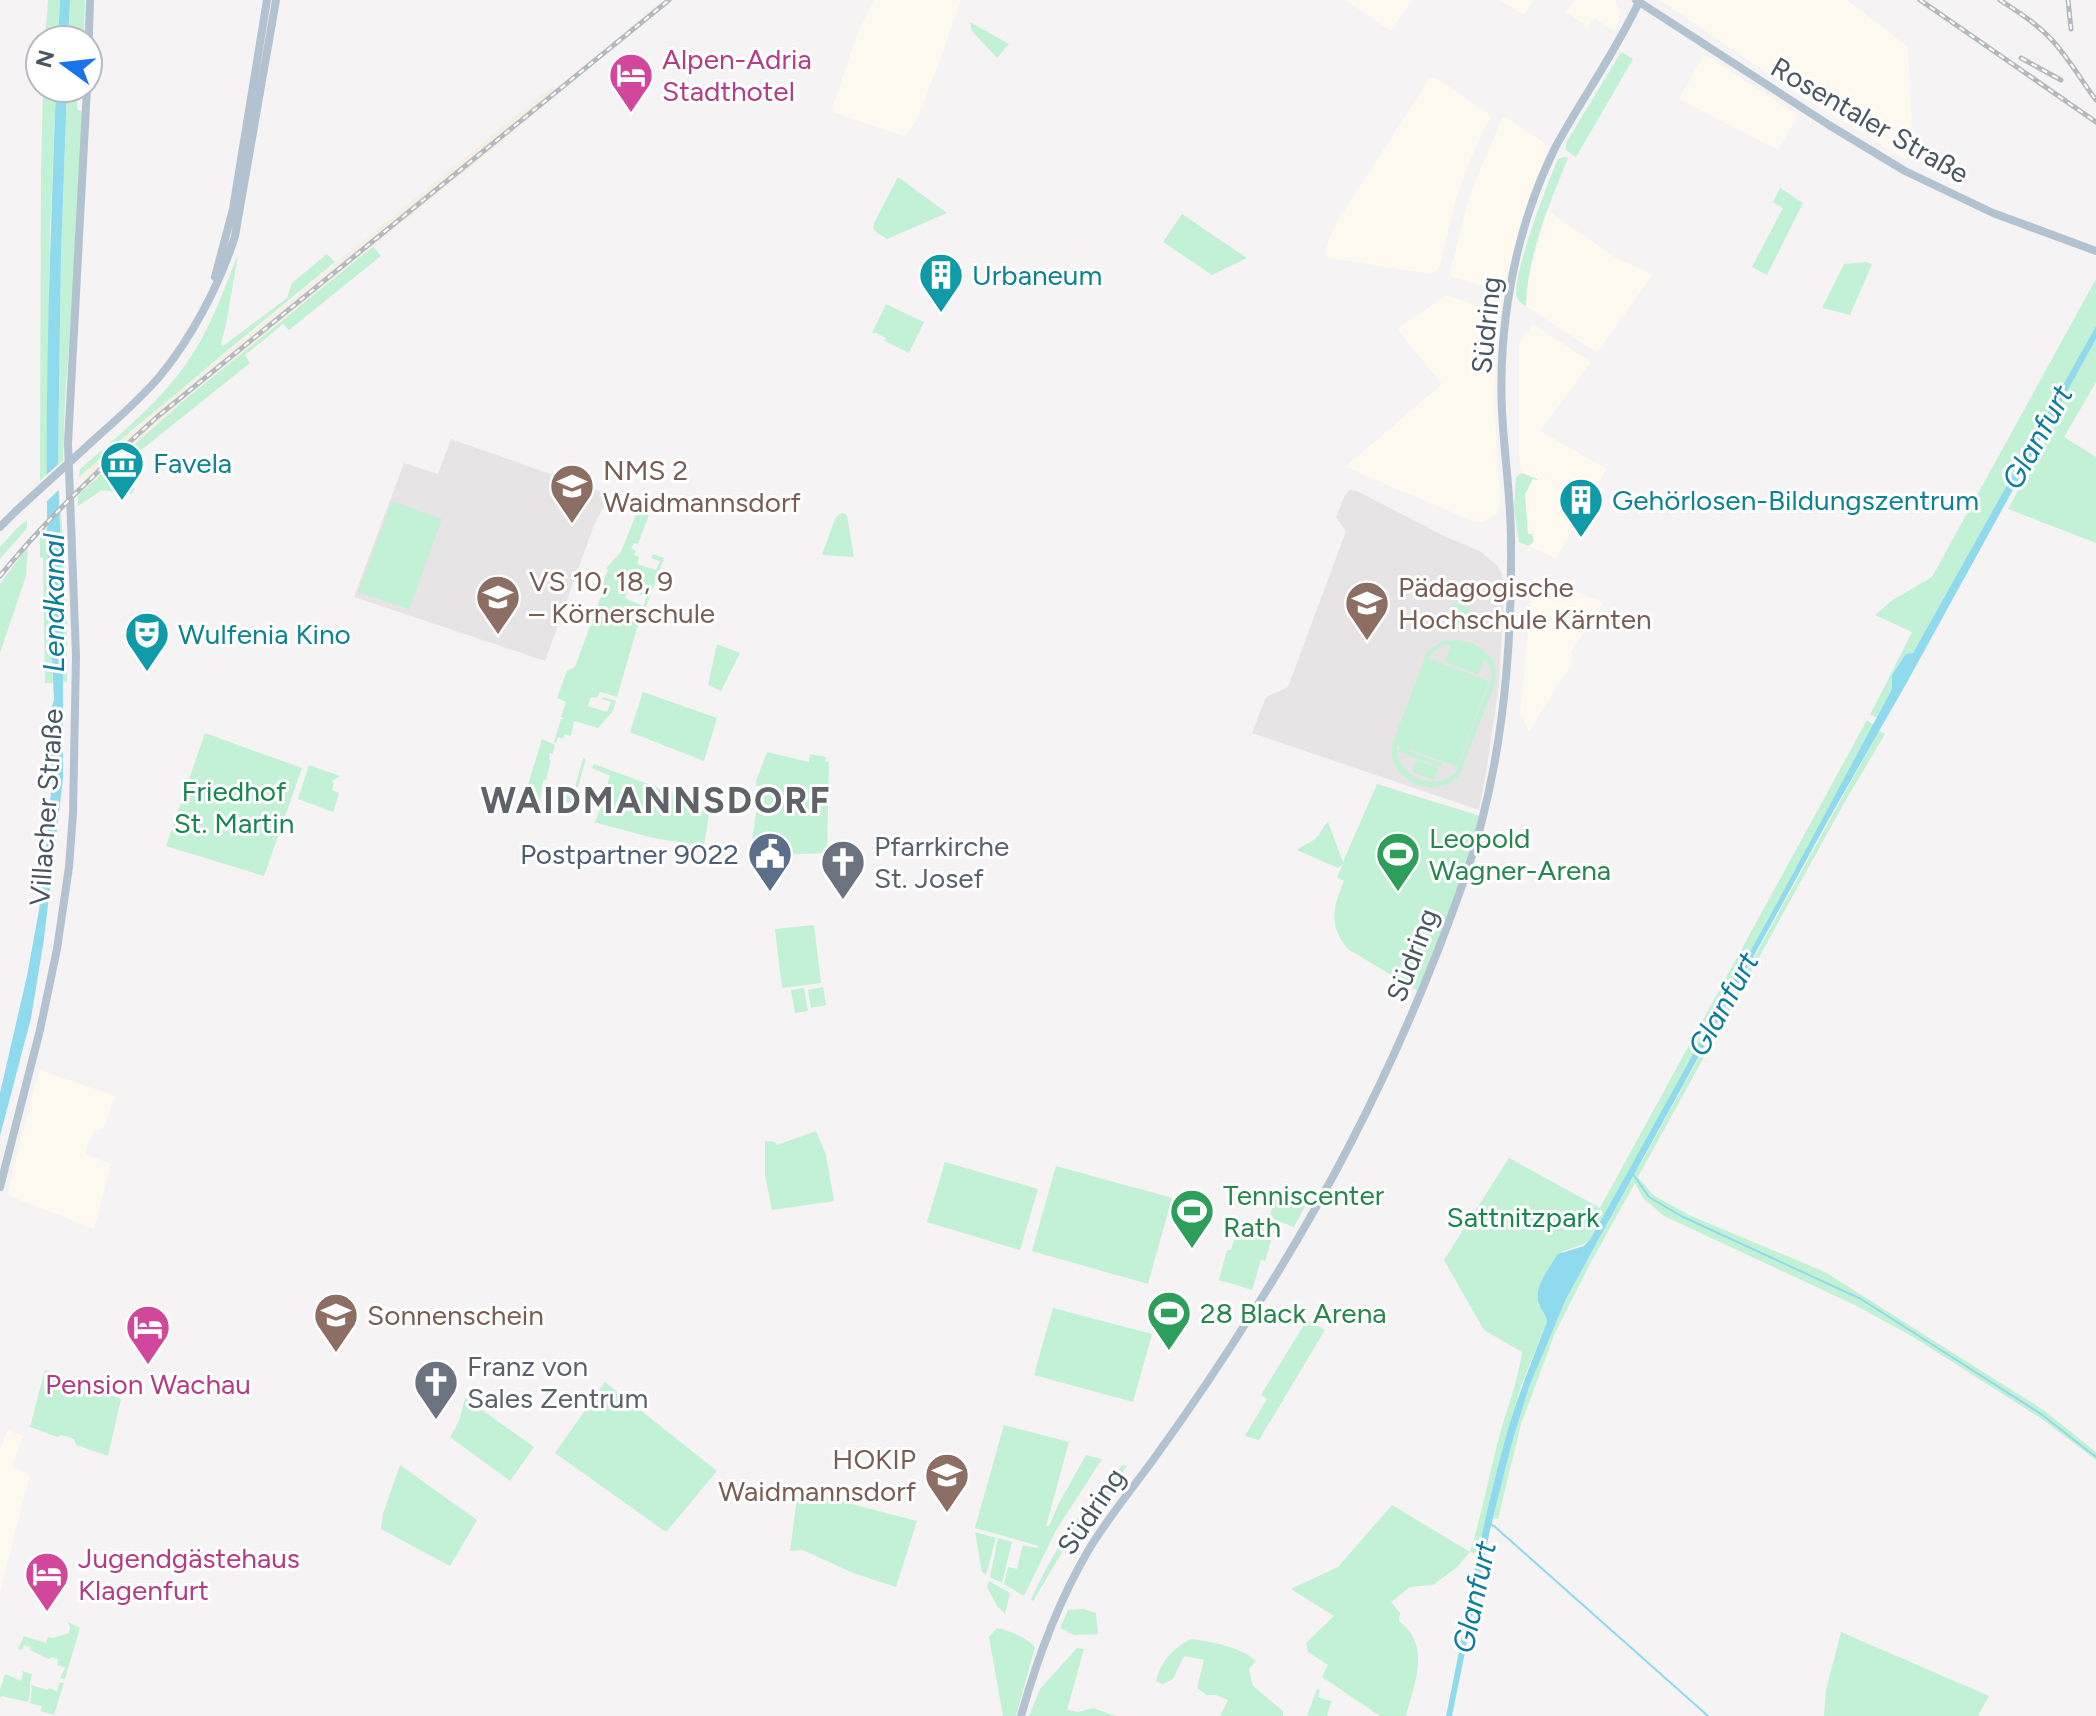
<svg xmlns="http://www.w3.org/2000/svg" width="2096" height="1716" font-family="Figtree,sans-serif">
<rect width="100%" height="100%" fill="#f5f3f3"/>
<path fill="#fdf9ef" d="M874 0H961L939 63 917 119 905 137 831 111 857 34Z
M1345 0H1412L1391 31Z
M1499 0H1534L1524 15Z
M1574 0H1615L1620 13 1615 32 1594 18 1588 27 1566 12Z
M1660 0H1847L1908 47 1913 150 1907 160 1805 99Z
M1704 54 1798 115 1778 150 1679 99Z
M1433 78 1438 79 1489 114 1490 118 1470 160 1456 199 1439 269 1431 274 1328 258 1324 252 1335 225 1429 79Z
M1505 117 1549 146 1523 216 1507 277 1503 284 1494 288 1453 278 1450 272 1469 197 1502 118Z
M1547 210 1616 258 1653 274 1597 353 1526 306 1527 285Z
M1447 295 1489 309 1497 320 1494 403 1500 502 1497 514 1484 522H1475L1345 467 1442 384 1397 329Z
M1533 324 1591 362 1540 431 1607 469 1556 559 1529 546 1525 494 1519 458V343Z
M1533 577 1603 602 1571 652 1573 662 1529 732 1520 714Z
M39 1070 116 1096 103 1129 94 1131 85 1154 111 1164 94 1229 7 1195Z
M7 1430 23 1436 12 1466 30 1475 0 1593V1450Z"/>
<path fill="#e6e4e5" d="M451 439 610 495 594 525 545 661 354 597 404 463 438 474Z
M1349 490 1357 491 1444 536 1480 551 1497 565 1502 574 1504 597 1499 685 1487 767 1479 810 1252 733 1266 697 1288 687 1346 531 1336 517 1344 497Z"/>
<path fill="#c3f1d5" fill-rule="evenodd" d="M48 0H60L58 40H45Z
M70 0H85L84 40H68Z
M970 22 1009 44 997 58 972 31Z
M1621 52 1633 59 1576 157 1566 150V143Z
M43 88H56L50 233 47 474 40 481 41 172Z
M67 88H78L77 109 82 112 75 262 65 400 63 461 58 465 61 254Z
M1564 157 1568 158C1549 205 1527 255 1526 306 1523 304 1519 302 1517 298 1510 280 1549 179 1558 159Z
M898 177 947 213 887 239 876 232 873 228 874 223Z
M1780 188 1803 203 1767 275 1752 267 1783 208 1773 202Z
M1182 214 1247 258 1212 275 1163 242Z
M373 246 381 256 289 330 283 324 245 355 250 363 135 455 113 476 135 489 131 494 102 490 78 506V495L182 402Z
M327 254 335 262 223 354 79 477 80 469C124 431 173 392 201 340 216 313 226 284 238 255L226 324 221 344 223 346 287 298 292 283Z
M1866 262 1872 264 1850 315 1822 308 1844 264Z
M2096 279V326L1913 653 1906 655 1892 689 1877 717 1870 715 1912 632 1875 615 1891 601 1932 577Z
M886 304 924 322 909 353 885 341 886 338 876 333H872Z
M2096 339V382L2064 437 2096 457V543L2008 509 2051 430 2047 427Z
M1522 473 1537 479V480L1533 479 1525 494 1528 534H1532L1534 541 1529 546 1519 542 1514 509 1516 477Z
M392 501 442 519 409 609 358 592Z
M636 507 650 512 638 544 634 543 631 549 636 551 634 555 639 557 637 564 656 570 660 561 651 558 653 554 664 558 652 591 638 586 634 590 629 588 625 598 643 606 647 597 638 594 640 590 651 594 644 612 633 607 628 619 638 625 617 697 600 692 597 698 591 697 588 706 607 712 611 702 602 699 603 697 616 701 613 711 598 728 574 721 571 736 565 734 563 739 558 737 556 743 554 742 561 719H565L561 717 566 702 557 698 567 671 575 667 604 588 601 586 608 570 606 568 621 552 637 512Z
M61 512 67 609V681L62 683 63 632 59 514Z
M844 513 847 516 854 557 822 555 835 519 839 514Z
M27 520V528L0 559V547L18 527Z
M48 526 53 683H45L43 558 40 557V534Z
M28 546 26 576 0 653V584Z
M1454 602 1470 608 1463 628 1446 622Z
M1458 640 1472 643 1484 651 1493 660 1496 672 1495 684 1459 776C1435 801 1387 781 1392 745L1427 652 1442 641ZM1446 645H1451L1445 662 1478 674 1484 658 1490 667 1492 676 1456 772C1436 794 1393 775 1397 745L1401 746 1399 752 1441 767 1443 764 1409 751V749L1457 767 1489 681 1429 659 1434 651Z
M717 644 740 653 721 691 708 685Z
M643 692 717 718 704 761 630 732Z
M1867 720 1873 725 1783 892 1591 1238C1582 1248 1573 1246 1562 1252 1553 1258 1536 1288 1537 1298 1538 1308 1547 1312 1547 1322L1521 1386 1504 1444 1479 1554 1470 1552 1456 1568 1433 1585 1410 1587 1391 1602 1400 1613 1399 1621C1432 1646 1414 1683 1406 1716H1380L1322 1677 1328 1665 1308 1652 1306 1643 1334 1616 1291 1589 1338 1567 1392 1505 1470 1552C1482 1514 1489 1475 1499 1437 1507 1408 1518 1382 1522 1352L1484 1330 1444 1260 1509 1158 1600 1208Z
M1879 731 1885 734 1844 803 1638 1177 1653 1195 1689 1215 1825 1272 2042 1409 2096 1452V1460L2042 1419 1913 1337 1857 1306 1664 1216 1643 1198 1635 1183 1590 1264 1555 1333 1521 1424 1498 1519 1493 1518 1511 1446 1529 1387 1566 1299Z
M205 733 302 768 264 876 166 846Z
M542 739 555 745 553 754 550 753 549 759 551 760 546 779 543 781 540 800 536 799 533 801 524 798Z
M767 752 809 762 810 754 826 757 825 761 829 762 827 853 780 855V852L751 847 760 787 756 785V781Z
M583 758 586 759 573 804 558 799 561 788 574 791Z
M1417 760 1438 768 1434 780 1413 772Z
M594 764 710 807 704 846 653 838 594 822 597 818 610 776 592 768Z
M309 765 340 776 332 781 334 783 332 790 339 793 333 812 298 799Z
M1377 784 1480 816 1452 904 1419 992 1348 949C1328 925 1333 908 1344 881L1337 877 1343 864 1338 868 1297 850C1303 845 1313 842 1318 836 1322 831 1322 827 1328 822L1343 862Z
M814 925 821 983 782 988 775 929Z
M823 987 826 1005 811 1008 808 990Z
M804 988 808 1011 795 1013 791 990Z
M816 1131 826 1155 834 1201 772 1210 765 1175V1141L775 1142 777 1145Z
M945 1162 1038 1189 1020 1250 927 1222Z
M1056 1166 1172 1198 1148 1284 1032 1251Z
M1279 1190 1306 1199 1308 1201 1294 1227 1273 1219 1270 1215Z
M1240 1220 1274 1231 1265 1261 1261 1260 1252 1290 1219 1280 1227 1250H1231Z
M1053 1308 1152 1334 1133 1402 1034 1375Z
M1307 1320 1325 1330 1259 1440 1245 1436 1267 1399 1261 1395Z
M45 1370 121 1399 108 1456 76 1445 74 1439 61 1435 58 1437 30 1427Z
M605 1382 717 1471 666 1532 555 1453Z
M465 1398 534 1447 510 1481 450 1437C460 1422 461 1414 465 1398Z
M1004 1425 1069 1442 1046 1526H1049L1059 1503 1086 1455 1102 1459 1055 1532 1024 1596 1004 1584 1008 1567 1017 1569 1023 1545 1036 1548 1039 1546 975 1528Z
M400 1465 477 1520 450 1566 381 1529 383 1514Z
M1123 1465 1127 1466 1118 1478 1121 1481 1067 1544 1033 1601 1031 1600C1054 1548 1084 1505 1123 1465Z
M798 1490 917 1521 896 1587 853 1573 803 1550 790 1551Z
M975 1532 996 1538 986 1575 982 1572Z
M998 1538 1012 1542 1002 1583 990 1577Z
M989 1581 1010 1593 1005 1614 997 1606 987 1587Z
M1083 1609 1096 1613 1098 1634 1074 1635 1060 1628 1068 1610Z
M68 1622 80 1628 65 1679 60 1678 65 1668 57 1665 58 1659 51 1657 50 1659C42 1657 38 1653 30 1650L31 1647 24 1645 22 1650 18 1649 24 1636 46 1643 48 1637 53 1638 69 1633 70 1627Z
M997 1628C1009 1630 1027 1638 1035 1647L1016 1716H1003L989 1637Z
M1841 1632 1989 1696 1978 1716H1824L1826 1690Z
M1191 1639C1210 1641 1243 1648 1256 1661L1249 1669 1253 1686 1283 1711V1716H1220L1228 1700 1216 1695H1207L1197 1688 1204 1660 1184 1656 1173 1679 1163 1684 1156 1681C1161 1661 1172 1649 1191 1639Z
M1077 1648 1084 1649 1067 1710 1078 1712 1093 1708 1116 1716H1029L1040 1689Z
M22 1671 32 1674C29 1684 31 1692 28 1702L2 1696 0 1698V1690L5 1674 21 1681 23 1674Z
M60 1682 64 1683 54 1715 41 1711 42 1706 30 1703 32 1690 31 1685 48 1690 49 1688 57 1691Z
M1317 1689 1320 1690 1318 1697 1331 1701 1327 1716H1307Z"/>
<path fill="#f5f0e5" d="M552 86 559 93 519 128 182 402 82 491 78 487 83 481 79 477 139 424Z"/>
<path fill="#90daee" d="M60 0H70L68 40H58Z
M56 88H67L61 254 58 462 63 632V778L44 939 31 1018 0 1136V1093L27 976 39 910 48 829 52 777 50 714 54 699C52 654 49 609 48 564 44 406 50 246 56 88Z
M2096 326V339L1906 684 1826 824 1566 1299 1529 1387 1511 1446 1490 1530 1452 1716H1446C1465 1626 1479 1534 1504 1444 1515 1402 1531 1363 1547 1322 1546 1313 1542 1312 1539 1304 1532 1290 1550 1266 1558 1254L1584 1246 1591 1238 1783 892 1892 689V675L1906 654 1913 653Z"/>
<path fill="#f5f3f3" d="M62 461 63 486 44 504 43 478Z"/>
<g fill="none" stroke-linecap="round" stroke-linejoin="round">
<path stroke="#90daee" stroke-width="2" d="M1633 1174 1649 1197 1681 1216 1861 1299 2041 1414 2096 1457
M1489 1524 1494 1526 1708 1716"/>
<path stroke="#b3c2d1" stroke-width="8" d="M1636 0 1829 125 1905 171 1993 213 2096 251
M88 65 90 0
M215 277 233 209 267 0
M84 449C110 425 137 403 160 376 192 337 220 284 235 236L276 0
M0 527 16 511
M0 1187 40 1030 57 949 69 867 73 813 76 656 68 443 87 88
M1021 1716C1037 1659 1058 1602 1088 1551 1107 1519 1131 1490 1153 1460 1190 1409 1225 1357 1258 1304 1342 1172 1411 1031 1463 883 1502 773 1512 657 1511 541 1511 498 1504 454 1502 410 1500 372 1503 326 1510 289 1518 241 1534 190 1556 146 1583 97 1616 51 1640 0"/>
<g stroke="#b5b8bd" stroke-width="5">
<path id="rail" d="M1920 0 2096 122
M2000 0C2018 12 2036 23 2051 39 2068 57 2081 80 2096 100
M2068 0 2071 29
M2021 58 2061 80
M0 576C47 518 102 467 157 417L669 0"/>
</g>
<use href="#rail" stroke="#fff" stroke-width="2" stroke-dasharray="6" stroke-linecap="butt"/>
<path stroke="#b3c2d1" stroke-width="8" d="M16 511 84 449"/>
</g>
<defs>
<g id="hotel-pin" transform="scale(2.3)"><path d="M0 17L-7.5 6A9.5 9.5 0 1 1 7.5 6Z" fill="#d1479c" stroke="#fff"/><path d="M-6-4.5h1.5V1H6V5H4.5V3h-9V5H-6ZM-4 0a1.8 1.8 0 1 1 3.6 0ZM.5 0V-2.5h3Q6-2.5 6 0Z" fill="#fff"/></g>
<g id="building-pin" transform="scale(2.3)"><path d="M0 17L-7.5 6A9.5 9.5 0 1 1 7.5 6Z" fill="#0f9aa8" stroke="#fff"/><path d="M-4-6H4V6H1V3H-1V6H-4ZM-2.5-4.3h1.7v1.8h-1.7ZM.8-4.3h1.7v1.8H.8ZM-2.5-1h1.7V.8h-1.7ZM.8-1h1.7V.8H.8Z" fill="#fff"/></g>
<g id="museum-pin" transform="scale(2.3)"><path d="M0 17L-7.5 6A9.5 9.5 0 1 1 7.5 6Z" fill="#0f9aa8" stroke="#fff"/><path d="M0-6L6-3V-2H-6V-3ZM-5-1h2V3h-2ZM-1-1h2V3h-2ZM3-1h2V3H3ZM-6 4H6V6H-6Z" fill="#fff"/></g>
<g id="school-pin" transform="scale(2.3)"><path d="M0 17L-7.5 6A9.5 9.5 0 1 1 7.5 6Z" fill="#8d6e63" stroke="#fff"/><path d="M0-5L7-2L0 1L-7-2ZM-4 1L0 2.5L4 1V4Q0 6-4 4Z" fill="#fff"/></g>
<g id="theatre-pin" transform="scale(2.3)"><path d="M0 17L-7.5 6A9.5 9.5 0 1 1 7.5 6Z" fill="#0f9aa8" stroke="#fff"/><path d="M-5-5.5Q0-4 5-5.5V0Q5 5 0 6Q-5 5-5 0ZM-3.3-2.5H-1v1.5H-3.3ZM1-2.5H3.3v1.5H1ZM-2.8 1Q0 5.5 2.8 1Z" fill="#fff"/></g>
<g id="civic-pin" transform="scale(2.3)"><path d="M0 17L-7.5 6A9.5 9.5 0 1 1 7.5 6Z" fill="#5c6f8a" stroke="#fff"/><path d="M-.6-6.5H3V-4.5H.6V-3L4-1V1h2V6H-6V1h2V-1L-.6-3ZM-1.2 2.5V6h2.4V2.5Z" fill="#fff"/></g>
<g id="stadium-pin" transform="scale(2.3)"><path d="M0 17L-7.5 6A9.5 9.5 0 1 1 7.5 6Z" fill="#2e9e5b" stroke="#fff"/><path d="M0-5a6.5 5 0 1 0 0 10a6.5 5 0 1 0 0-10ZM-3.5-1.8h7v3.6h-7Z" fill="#fff"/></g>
<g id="church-pin" transform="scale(2.3)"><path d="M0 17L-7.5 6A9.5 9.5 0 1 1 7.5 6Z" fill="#6b7280" stroke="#fff"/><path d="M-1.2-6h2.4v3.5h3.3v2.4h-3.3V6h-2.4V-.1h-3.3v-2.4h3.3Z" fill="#fff"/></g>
</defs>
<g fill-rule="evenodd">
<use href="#hotel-pin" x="631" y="75"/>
<use href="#building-pin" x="941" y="275"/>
<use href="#museum-pin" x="122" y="463"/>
<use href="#school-pin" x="572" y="486"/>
<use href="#building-pin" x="1581" y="500"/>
<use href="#school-pin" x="498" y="597"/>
<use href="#school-pin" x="1367" y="603"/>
<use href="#theatre-pin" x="147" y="634"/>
<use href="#civic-pin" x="770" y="854"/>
<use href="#stadium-pin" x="1398" y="854"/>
<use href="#church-pin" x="843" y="862"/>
<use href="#stadium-pin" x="1192" y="1211"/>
<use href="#stadium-pin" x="1169" y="1313"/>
<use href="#school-pin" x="336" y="1315"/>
<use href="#hotel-pin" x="148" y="1327"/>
<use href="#church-pin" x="436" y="1382"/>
<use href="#school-pin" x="947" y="1475"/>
<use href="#hotel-pin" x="47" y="1574"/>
</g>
<g text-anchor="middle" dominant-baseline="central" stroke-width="6" stroke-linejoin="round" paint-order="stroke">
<g font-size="28" fill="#b23c85" stroke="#fff" text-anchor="start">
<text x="662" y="59">Alpen-Adria<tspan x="662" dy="32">Stadthotel</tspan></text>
<text x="148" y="1384" text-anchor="middle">Pension Wachau</text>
<text x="78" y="1558">Jugendgästehaus<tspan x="78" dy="32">Klagenfurt</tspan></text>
</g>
<g font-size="28" fill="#4a5661" stroke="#fff">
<text transform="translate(1870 120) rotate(30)">Rosentaler Straße</text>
<text transform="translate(1486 325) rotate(-84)">Südring</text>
<text transform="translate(46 807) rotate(-86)">Villacher Straße</text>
<text transform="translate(1412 955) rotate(-69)">Südring</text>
<text transform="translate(1091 1511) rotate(-56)">Südring</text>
</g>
<g font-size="28" fill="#0d838f" stroke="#fff" text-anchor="start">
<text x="972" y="275">Urbaneum</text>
<text x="153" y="463">Favela</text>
<text x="1612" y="500">Gehörlosen-Bildungszentrum</text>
<text x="178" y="634">Wulfenia Kino</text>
</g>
<g font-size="28" fill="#785e54" stroke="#fff" text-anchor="start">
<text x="603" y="470">NMS 2<tspan x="603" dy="32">Waidmannsdorf</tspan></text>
<text x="529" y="581">VS 10, 18, 9<tspan x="529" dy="32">– Körnerschule</tspan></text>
<text x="1398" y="587">Pädagogische<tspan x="1398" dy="32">Hochschule Kärnten</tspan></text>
<text x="367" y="1315">Sonnenschein</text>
<text x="916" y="1459" text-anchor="end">HOKIP<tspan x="916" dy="32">Waidmannsdorf</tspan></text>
</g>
<g font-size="28" fill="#17864f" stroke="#fff">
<text x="234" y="791">Friedhof<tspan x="234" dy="32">St. Martin</tspan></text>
<text x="1523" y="1217">Sattnitzpark</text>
</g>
<g font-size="28" fill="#27864d" stroke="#fff" text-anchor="start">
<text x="1429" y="838">Leopold<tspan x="1429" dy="32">Wagner-Arena</tspan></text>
<text x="1223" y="1195">Tenniscenter<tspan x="1223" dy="32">Rath</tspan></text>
<text x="1200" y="1313">28 Black Arena</text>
</g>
<g font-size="28" fill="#5b616d" stroke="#fff" text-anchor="start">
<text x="874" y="846">Pfarrkirche<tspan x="874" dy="32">St. Josef</tspan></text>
<text x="467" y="1366">Franz von<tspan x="467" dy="32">Sales Zentrum</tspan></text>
</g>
<g font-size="28" fill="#4e5e75" stroke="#fff" text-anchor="end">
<text x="739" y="854">Postpartner 9022</text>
</g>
<g font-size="30" font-style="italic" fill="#0c7c9b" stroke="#fff">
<text transform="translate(2037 437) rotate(-61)">Glanfurt</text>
<text transform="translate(53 603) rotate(-90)">Lendkanal</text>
<text transform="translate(1723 1004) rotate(-61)">Glanfurt</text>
<text transform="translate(1474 1597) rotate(-78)">Glanfurt</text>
</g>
<g font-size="36" font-weight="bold" letter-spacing="2" fill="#5f6368" stroke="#fff">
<text x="656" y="800">WAIDMANNSDORF</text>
</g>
</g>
<g transform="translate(64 64) rotate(285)"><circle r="38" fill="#ffffff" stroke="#b7bbc0" stroke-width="2"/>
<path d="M0-6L14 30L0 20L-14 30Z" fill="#1a73e8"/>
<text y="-12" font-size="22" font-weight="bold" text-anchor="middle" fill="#4a5661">N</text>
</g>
</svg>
